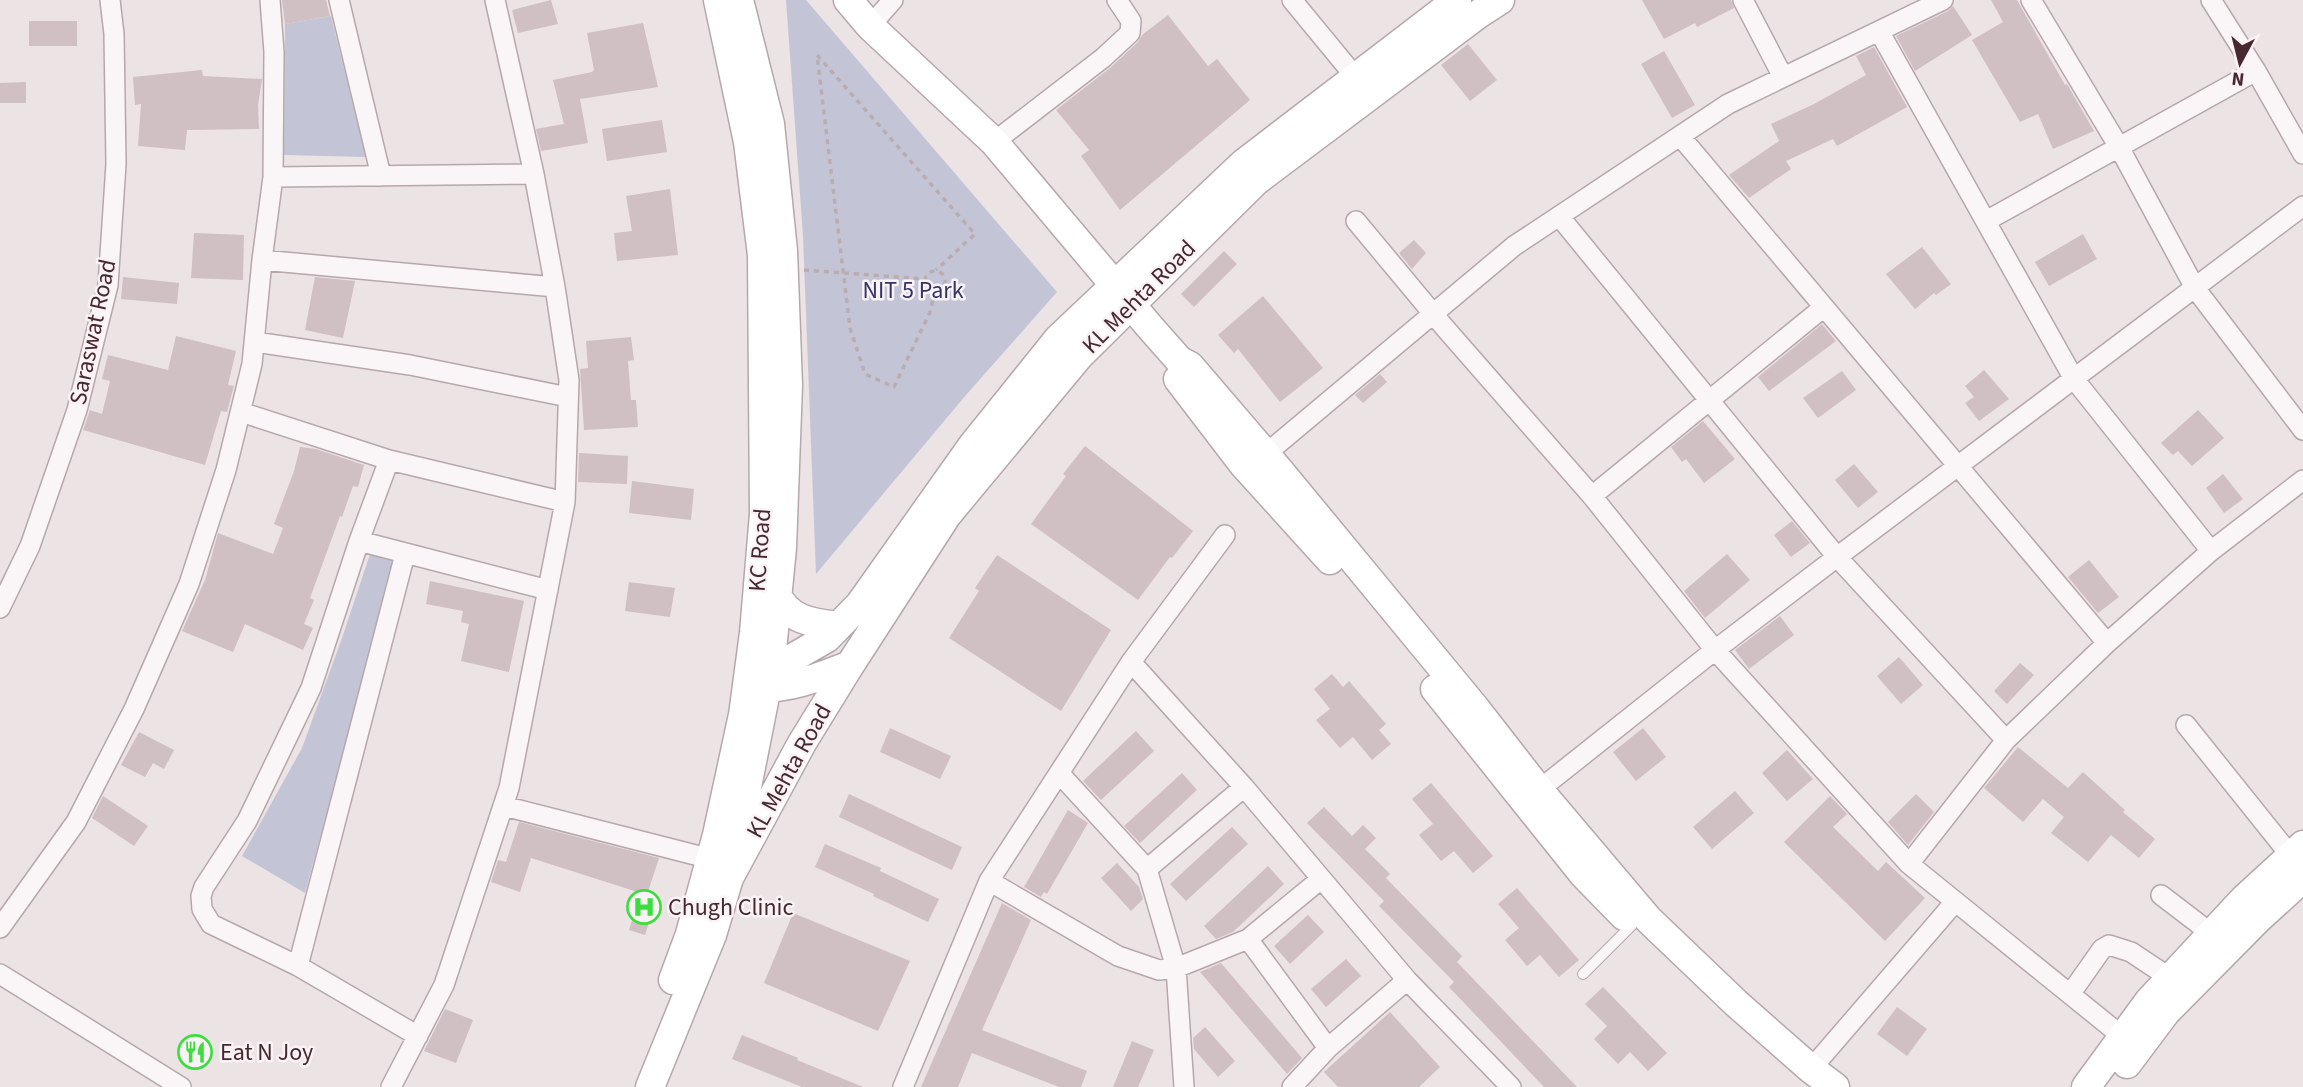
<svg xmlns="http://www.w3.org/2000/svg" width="2303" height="1087" font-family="'Source Sans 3',sans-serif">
<rect width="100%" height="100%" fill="#ece3e5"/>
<path fill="#c3c5d7" d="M786 0H806L1057 292 966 395 816 574 803 236Z
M331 16 366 157 284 155 285 24Z
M372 548 397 553 305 893 242 856 302 748 342 638Z"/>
<path fill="#d0bfc3" d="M282 0H326L330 16 285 24Z
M551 0 558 24 518 33 512 10Z
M1642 0H1731L1734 8 1697 27 1695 23 1664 39Z
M1991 0H2017L2065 85 2067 84 2094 131 2053 149 2038 114 2020 122 1972 40 2003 22Z
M1953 6 1972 35 1915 71 1896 36 1948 11Z
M1168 15 1208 66 1217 59 1250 100 1120 210 1081 156 1089 150 1056 110 1110 68 1138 42 1142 35Z
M29 21H77V46H29Z
M643 23 658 87 580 99 588 143 541 151 536 129 564 124 553 80 592 72 594 70 587 33Z
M1468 44 1497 80 1470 101 1441 65Z
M1874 47 1907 107 1837 146 1833 139 1786 161 1791 169 1749 198 1729 175 1779 141 1771 124 1814 104 1866 75 1856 56Z
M1664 51 1695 105 1672 118 1641 64Z
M202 70 203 76 262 79 258 105 259 129 187 130 185 150 138 146 141 104 135 105 133 77Z
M26 82V103H0V83Z
M662 120 667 152 607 161 602 129Z
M670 189 678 255 617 261 614 233 632 231 626 196Z
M194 233 244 235 243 280 191 278Z
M2083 234 2097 259 2049 286 2035 262Z
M1414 240 1426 253 1412 269 1399 253Z
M1922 247 1951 284 1936 295 1934 293 1915 309 1886 274Z
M1224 251 1237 264 1194 307 1181 294Z
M123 277 179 283 177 304 121 299Z
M315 277 355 281 343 338 305 330Z
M1263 296 1323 368 1280 402 1238 349 1234 353 1218 335Z
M1822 324 1836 341 1769 391 1758 377Z
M176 336 236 351 228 385 234 386 227 412 221 411 205 465 83 430 90 410 102 414 110 381 102 379 108 355 168 370Z
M631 337 634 360 628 361 631 400H636L638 427 584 430 580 369 588 368 586 341Z
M1984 370 2009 399 1979 421 1965 403 1974 397 1965 386Z
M1842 371 1856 390 1818 418 1803 398Z
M1380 374 1387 382 1363 403 1355 395Z
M2198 410 2224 438 2192 466 2178 451 2173 455 2161 443Z
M1703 421 1735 459 1704 483 1686 459 1682 462 1671 447Z
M1085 446 1193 531 1172 558 1170 557 1138 600 1031 524 1066 476 1063 474Z
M300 447 316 449 364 465 358 487 353 486 342 517 340 516 310 598 314 600 304 624 313 628 303 650 245 624 233 652 182 631 205 580 218 533 273 554 283 528 274 524 294 471Z
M579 453 628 456 627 484 578 482Z
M1854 464 1878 492 1858 508 1835 480Z
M2223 474 2243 499 2224 513 2206 488Z
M632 481 694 489 691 520 629 513Z
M1792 521 1810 543 1791 557 1774 535Z
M1727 554 1750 580 1705 618 1684 591Z
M997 555 1111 630 1061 711 949 638 979 591 975 588Z
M2089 560 2119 597 2098 613 2068 577Z
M430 581 524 601 509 672 461 661 469 624 461 622 463 611 426 604Z
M629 582 675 588 670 617 625 611Z
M1780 616 1794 635 1749 669 1735 650Z
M1899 657 1923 685 1901 704 1877 676Z
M2020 663 2034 675 2007 704 1994 691Z
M1332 674 1343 687 1349 681 1386 724 1379 730 1391 744 1372 760 1353 737 1340 748 1316 720 1330 709 1314 689Z
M890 728 951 756 940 779 880 752Z
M1643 728 1666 757 1636 781 1613 752Z
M1136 731 1154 751 1101 800 1083 781Z
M139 732 174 750 164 769 153 763 145 777 121 765Z
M2018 747 2068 788 2083 772 2125 810 2123 812 2155 839 2139 858 2111 835 2088 862 2051 833 2064 817 2043 799 2023 822 1984 788Z
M1787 750 1813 779 1787 801 1762 773Z
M1182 773 1197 790 1140 843 1124 826Z
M1431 783 1493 856 1473 873 1454 851 1441 861 1419 835 1433 824 1412 799Z
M1735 791 1754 813 1712 849 1693 827Z
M849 794 962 847 952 870 839 817Z
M1916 794 1934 812 1908 845 1888 822Z
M103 796 148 826 134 846 92 818Z
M1830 796 1847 814 1833 827 1878 871 1886 862 1925 898 1885 941 1784 842Z
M1324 807 1352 836 1363 825 1376 838 1365 849 1390 874 1386 878 1462 956 1457 962 1577 1087H1544L1449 987 1454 982 1379 906 1384 901 1307 823Z
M1068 810 1088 823 1047 894 1044 892 1041 897 1024 887Z
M519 822 659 858 647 895 531 858 520 892 491 882 498 860 506 862Z
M1232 827 1248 844 1186 901 1170 884Z
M825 844 881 868 880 871 939 899 928 922 873 896 874 894 815 867Z
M1117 863 1139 887 1143 899 1131 911 1101 878Z
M1268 866 1284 884 1233 932 1216 939 1204 926Z
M1517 888 1579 960 1559 977 1540 955 1527 966 1505 940 1519 928 1498 904Z
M639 898 655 903 645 935 629 930Z
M1002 903 1031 920 982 1030 1087 1071 1081 1087H1059L972 1053 958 1087H921Z
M793 913 910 961 878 1031 764 983Z
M1308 915 1324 932 1290 964 1274 946Z
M1346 959 1361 976 1326 1007 1311 989Z
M1221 963 1302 1058 1287 1074 1200 972Z
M1603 987 1667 1053 1648 1071 1630 1052 1618 1064 1594 1039 1607 1026 1585 1004Z
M1897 1007 1927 1029 1907 1056 1877 1034Z
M445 1009 473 1020 456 1063 424 1051Z
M1390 1012 1440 1067 1419 1087H1338L1324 1072Z
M1205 1027 1235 1061 1218 1077 1194 1049 1193 1038Z
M742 1035 798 1058 797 1060 863 1087H802L732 1059Z
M1132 1041 1154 1050 1138 1087H1113Z"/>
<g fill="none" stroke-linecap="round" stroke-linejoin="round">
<g stroke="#b7a7ab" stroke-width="12">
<path id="lane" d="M1583 974 1632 925"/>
</g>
<g stroke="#b7a7ab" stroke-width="22">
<path id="street" d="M339 0 381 176
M1292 0 1362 85
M1743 0 1783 77
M2031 0 2119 147 2195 288 2303 430
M2211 0 2256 71 2303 154
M870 26 893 0
M1879 31 2074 379 2211 551
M1680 136 2107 643
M994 142 1103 58 1130 33 1131 21 1117 0
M273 177 534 174
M1559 216 1837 557 2006 740
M1356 221 1445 328 1592 496 1715 650 1909 864 2123 1037
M1986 221 2256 71
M262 260 555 287
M255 342 410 365 568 397
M241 412 389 460 565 502
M389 460 359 541 311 688 247 821 204 887 201 896 202 909 211 924 298 966 418 1036
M1256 462 1514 246 1728 104 1943 0
M1592 496 1824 307
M359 541 548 590
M0 608 30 546 77 410 108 285 116 164 114 34 110 0
M1131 662 1244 787 1407 980 1511 1087
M2186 725 2291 856
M1059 773 1147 869
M1530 797 1715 650 1837 557 2303 206
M504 806 711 859
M1909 864 2006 740 2107 643 2211 551 2303 480
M989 881 1118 956 1159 970 1176 968 1248 939 1321 879
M2161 895 2212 934
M0 928 76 822 134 709 189 584 226 470 252 364 262 260 273 177 274 52 270 0
M1248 939 1328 1048
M298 966 405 554
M0 974 181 1087
M2071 993 2102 949 2109 945 2131 952 2170 978
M1811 1069 1955 902
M391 1087 444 985 509 788 565 502 569 380 555 287 534 174 495 0
M903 1087 989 881 1131 662 1225 535
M1184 1087 1176 968 1147 869 1244 787
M1292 1087 1328 1048 1407 980"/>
</g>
<g stroke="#b7a7ab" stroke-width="31">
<path id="secondary" d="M848 0 870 26 994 142 1149 326 1179 360 1190 366 1279 470 1476 709 1539 790 1649 920 1737 1004 1811 1069 1835 1087
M1178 379 1243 464 1330 560
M776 593C788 620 811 623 838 626
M756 665 782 664 827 638 860 604 972 446 1058 339 1244 163 1457 0
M751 688C787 690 817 678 850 665
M1435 689 1584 875 1624 916
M729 878 802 743 850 665 947 515 1079 356 1256 181 1477 15 1500 0
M673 980 690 934 717 835 743 715 754 633 764 514 762 255 748 142 718 0
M2127 1064 2166 1012 2258 919 2303 878
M650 1087 712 935 729 878 770 671 782 548 788 385 783 251 770 124 739 0
M2086 1087 2149 1001 2244 899 2303 845"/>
</g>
<path stroke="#baacaf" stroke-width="3.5" stroke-dasharray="5 5" stroke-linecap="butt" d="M804 270 924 279
M925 281a10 10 0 1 1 20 0a10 10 0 1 1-20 0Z
M934 291 931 310 894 387 865 374 850 328 817 55 975 234 936 270"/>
<use href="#lane" stroke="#faf6f7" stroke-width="10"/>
<use href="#street" stroke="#faf6f7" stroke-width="19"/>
<use href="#secondary" stroke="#fff" stroke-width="28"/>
</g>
<defs>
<g id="hospital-ring" transform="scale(1.75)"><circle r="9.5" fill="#f9f3f5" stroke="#3cdd3e" stroke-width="1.5"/><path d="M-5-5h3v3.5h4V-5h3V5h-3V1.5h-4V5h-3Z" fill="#3cdd3e"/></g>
<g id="restaurant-ring" transform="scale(1.75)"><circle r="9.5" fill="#f9f3f5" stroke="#3cdd3e" stroke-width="1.5"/><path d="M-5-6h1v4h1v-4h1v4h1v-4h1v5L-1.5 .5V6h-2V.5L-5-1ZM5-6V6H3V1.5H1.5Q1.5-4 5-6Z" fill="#3cdd3e"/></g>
</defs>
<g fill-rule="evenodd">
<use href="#hospital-ring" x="644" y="907"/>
<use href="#restaurant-ring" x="195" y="1052"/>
</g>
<g text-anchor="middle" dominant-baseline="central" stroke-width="5" stroke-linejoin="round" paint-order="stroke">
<g font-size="24" fill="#343564" stroke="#f9f3f5">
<text x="913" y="290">NIT 5 Park</text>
</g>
<g font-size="24" fill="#47282f" stroke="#f9f3f5">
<text transform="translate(1139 297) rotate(-45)">KL Mehta Road</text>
<text transform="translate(93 332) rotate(-78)">Saraswat Road</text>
<text transform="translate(760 550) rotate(-86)">KC Road</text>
<text transform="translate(789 771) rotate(-61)">KL Mehta Road</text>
</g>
<g font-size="24" fill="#47282f" stroke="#f9f3f5" text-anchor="start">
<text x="668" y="907">Chugh Clinic</text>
<text x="220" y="1052">Eat N Joy</text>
</g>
</g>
<g transform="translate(2240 63) rotate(187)" stroke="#f9f3f5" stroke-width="5" paint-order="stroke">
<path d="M0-5L12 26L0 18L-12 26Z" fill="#47282f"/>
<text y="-10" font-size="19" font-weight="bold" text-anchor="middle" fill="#47282f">N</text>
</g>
</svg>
